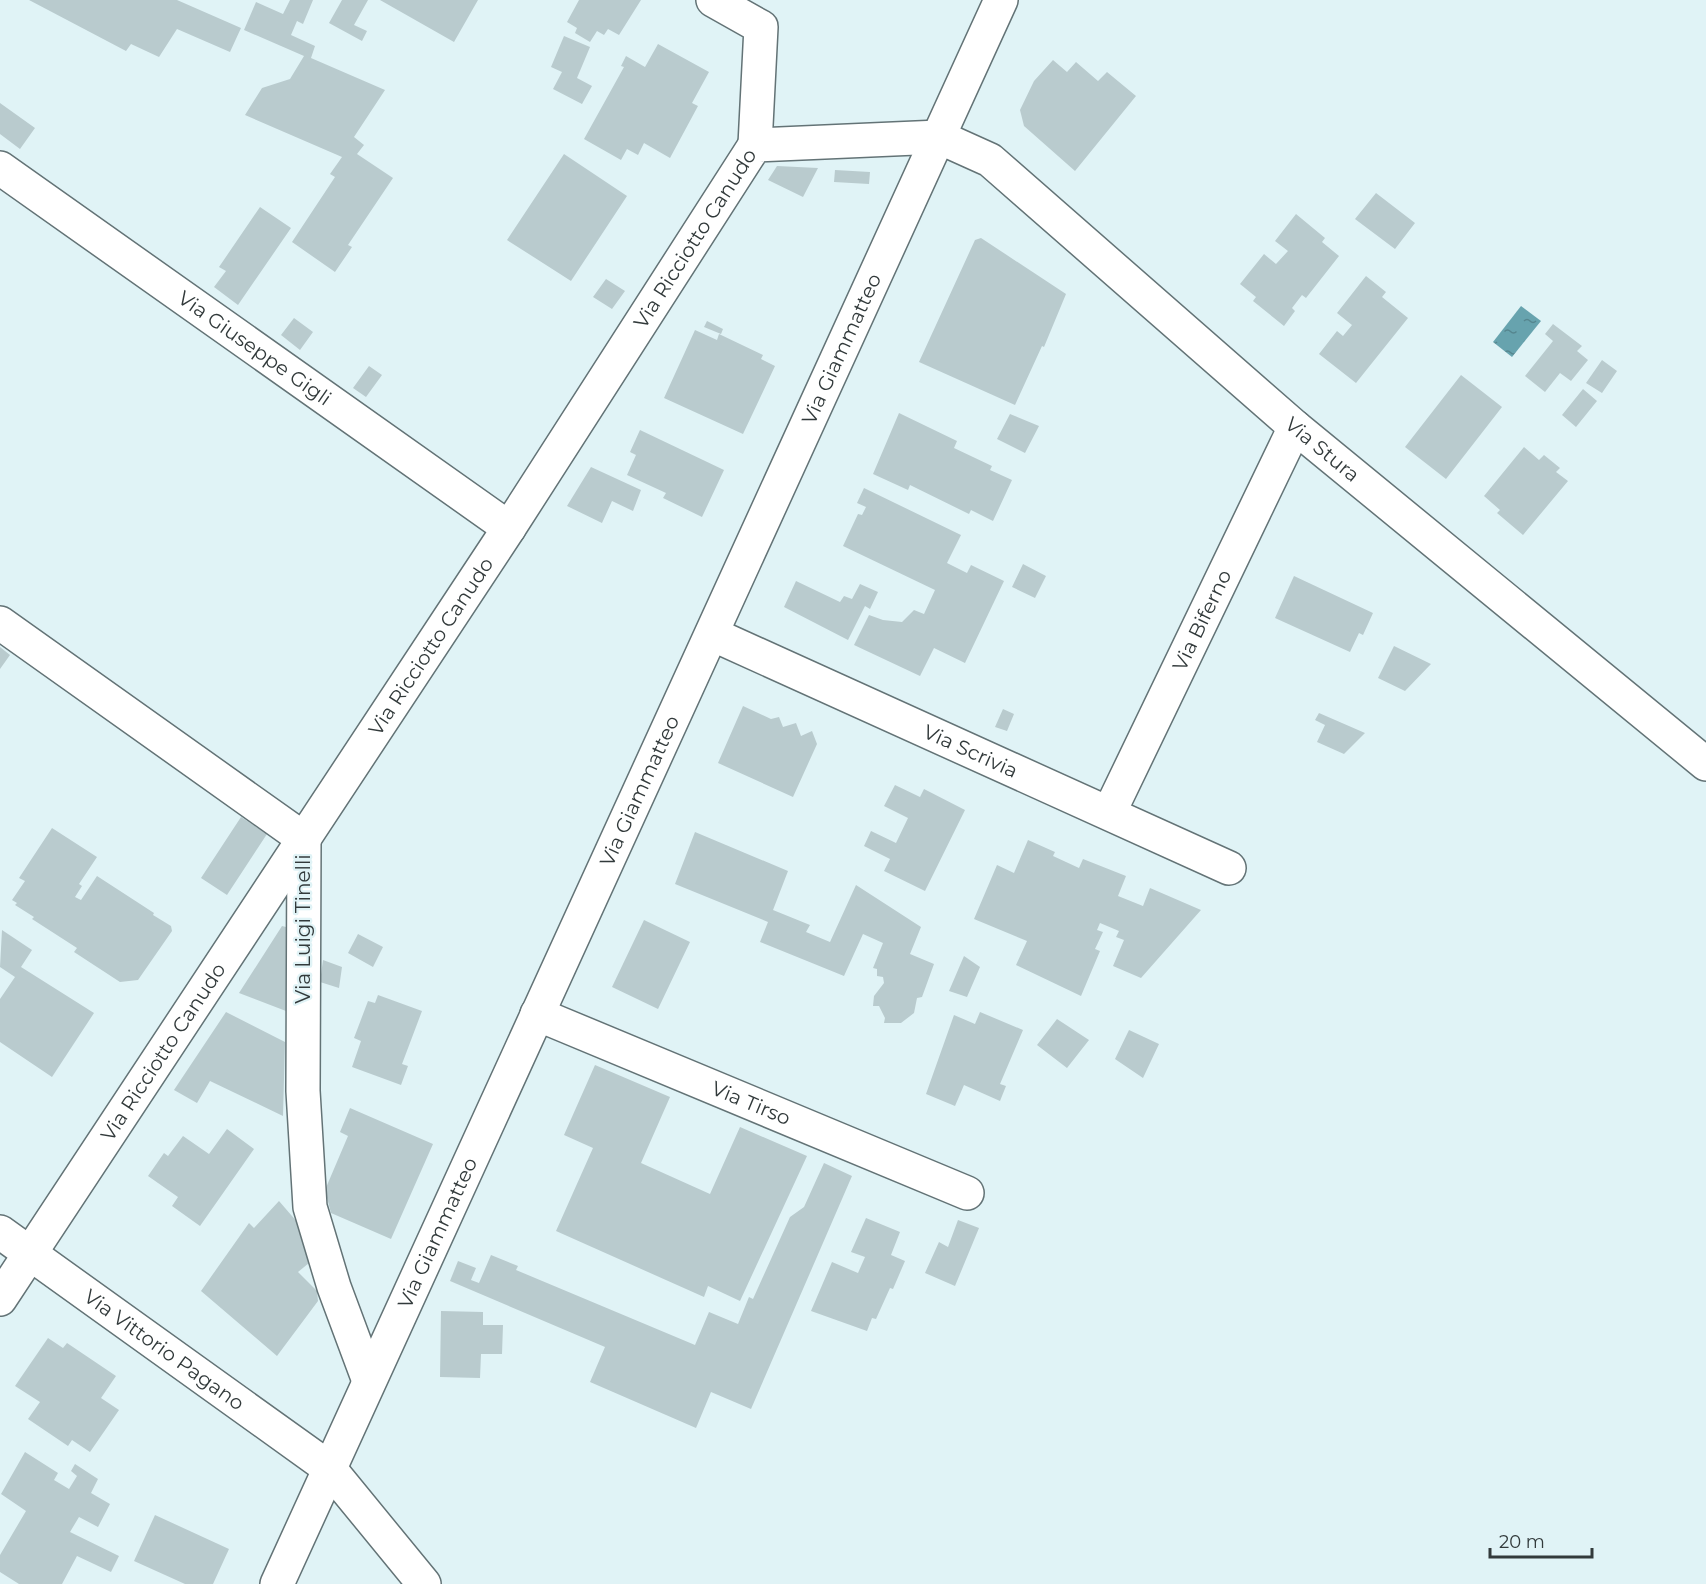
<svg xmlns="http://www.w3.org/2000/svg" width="1706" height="1584" font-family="Montserrat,sans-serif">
<defs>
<pattern id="water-ripples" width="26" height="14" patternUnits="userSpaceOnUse" patternTransform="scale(1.5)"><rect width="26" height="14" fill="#67a3ae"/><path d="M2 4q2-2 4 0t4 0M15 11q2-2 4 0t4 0" fill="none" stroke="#55868f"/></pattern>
</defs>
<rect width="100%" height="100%" fill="#e0f3f6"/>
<path fill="url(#water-ripples)" d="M1521 306 1541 321 1512 357 1493 342Z"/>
<path fill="#b9cbce" d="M29 0H177L241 28 230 52 177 29 159 57 131 44 126 51Z
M290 0H313L303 24 297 21 291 35 315 46 311 58 385 90 354 137 364 145 357 154 393 178 348 245 352 247 335 272 292 242 335 177 330 174 342 157 245 115 262 88 290 79 304 56 244 30 256 2 283 14Z
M342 0H368L354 25 367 31 362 41 329 23Z
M380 0H478L454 42Z
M579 0H641L619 35 608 29 604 35 597 31 590 42 575 33 577 28 567 22Z
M564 36 590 47 577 78 592 86 582 104 553 89 562 72 551 67Z
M658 44 709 72 692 103 698 106 670 158 644 143 638 155 627 149 621 160 584 139 624 67 621 66 626 56 645 67Z
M1053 60 1067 72 1076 62 1098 81 1107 72 1136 96 1075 171 1024 126 1020 110 1034 81Z
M0 103 35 128 20 149 0 134Z
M564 154 627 196 571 281 507 240Z
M777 166 818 168 803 197 768 180Z
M835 170 870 172 869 184 834 182Z
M1376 193 1415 223 1395 249 1355 219Z
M260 207 291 228 238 305 214 287 226 271 219 267Z
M1296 214 1325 238 1322 242 1339 256 1306 298 1302 295 1292 308 1295 311 1284 326 1253 301 1256 297 1240 284 1264 254 1276 264 1288 251 1275 241Z
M981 238 1066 294 1044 347 1042 346 1015 405 919 362 975 240Z
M1366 276 1386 292 1382 297 1408 318 1356 383 1319 354 1337 331 1343 336 1352 325 1337 313Z
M606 279 625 291 612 309 593 297Z
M294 318 313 332 300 350 281 335Z
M707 321 723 329 721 334 704 327Z
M1553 324 1582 346 1577 351 1588 360 1571 381 1560 373 1545 392 1525 376 1553 341 1545 334Z
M695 330 717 340 719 334 763 355 761 359 775 366 743 434 664 398Z
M1602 360 1617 371 1602 393 1586 383Z
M369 366 382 375 366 397 353 388Z
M1461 375 1502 407 1446 479 1405 447Z
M1583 389 1597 401 1576 427 1562 415Z
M899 413 957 441 954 448 992 466 990 470 1012 480 993 521 971 510 969 514 910 485 908 490 873 474Z
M1010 414 1039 426 1025 453 997 439Z
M640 430 724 470 702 517 663 498 666 493 627 475 636 455 630 452Z
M1524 447 1539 460 1544 455 1560 468 1556 472 1568 481 1523 535 1497 513 1500 510 1484 496Z
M591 467 641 490 633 511 612 501 602 523 567 506Z
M864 488 961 535 947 563 967 573 971 565 1004 581 965 663 934 648 920 676 854 645 869 615 883 620 902 622 914 610 924 614 935 590 843 546 858 514 862 515 866 507 857 503Z
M1023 564 1046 576 1035 598 1012 587Z
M1294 576 1373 613 1363 635 1359 633 1350 652 1275 618Z
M796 581 840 602 844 596 852 599 860 584 878 592 870 609 865 606 848 640 784 607Z
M1394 646 1431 664 1405 691 1378 678Z
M0 647 10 655 0 669Z
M743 706 771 719 779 717 783 727 796 723 801 736 812 731 817 744 793 797 718 763Z
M1003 709 1014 714 1007 731 995 727Z
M1319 713 1365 733 1344 754 1317 742 1325 725 1315 720Z
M895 785 920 797 924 789 965 810 925 891 884 871 890 859 864 846 871 831 896 843 908 818 884 806Z
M241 817 267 834 227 895 201 878Z
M52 828 97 857 79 884 82 886 75 897 81 900 97 876 154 913 153 915 171 926 172 931 138 980 120 982 74 952 77 948 32 919 34 917 15 905 17 903 12 900 25 881 19 878Z
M695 832 788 871 773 910 810 925 806 932 830 942 856 885 921 927 910 954 934 964 922 997 917 998 914 1013 901 1023H884L885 1018 879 1006H873L874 996 884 983 883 977 877 976V969L873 968 883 943 863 934 844 976 760 942 768 922 675 884Z
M1028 840 1055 852 1053 856 1079 868 1083 859 1126 876 1118 896 1143 906 1150 888 1201 910 1141 978 1113 966 1124 940 1116 937 1119 931 1100 923 1097 930 1103 932 1095 949 1100 951 1081 996 1016 965 1027 941 974 919 997 865 1014 873Z
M644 920 690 942 658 1009 612 987Z
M282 926 290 928 286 1011 239 993Z
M2 930 32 950 21 967 94 1013 52 1077 0 1042V999L15 977 0 967Z
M358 934 383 947 373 967 348 953Z
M964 956 980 967 967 997 949 991Z
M323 960 342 967 339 988 320 982Z
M378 995 422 1011 402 1064 408 1066 401 1085 352 1067 361 1041 354 1038 368 1001 375 1003Z
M226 1012 285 1042 283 1116 210 1081 197 1103 174 1090Z
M980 1012 1023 1030 1000 1084 1006 1086 1000 1101 964 1085 955 1106 926 1094 954 1015 975 1024Z
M1057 1019 1089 1040 1067 1068 1037 1045Z
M1129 1030 1159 1044 1143 1078 1115 1059Z
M595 1065 670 1097 641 1163 710 1194 740 1127 807 1156 740 1301 708 1286 704 1297 556 1231 593 1148 564 1135Z
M350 1108 433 1144 391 1239 331 1213 325 1190 348 1136 340 1132Z
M227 1129 254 1149 200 1226 172 1206 178 1197 148 1176 164 1153 168 1156 183 1136 209 1154Z
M824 1163 852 1176 751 1409 711 1392 696 1428 590 1382 605 1347 450 1281 458 1261 476 1268 471 1280 479 1283 491 1255 518 1266 516 1270 695 1345 709 1312 738 1324 749 1297 753 1299 790 1217 804 1207Z
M279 1201 298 1223 309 1263 298 1272 317 1291 318 1301 277 1356 201 1291 249 1223 254 1228Z
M866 1218 900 1232 891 1255 905 1261 893 1289 890 1288 876 1319 872 1318 867 1331 811 1311 832 1262 858 1273 865 1257 851 1252Z
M958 1220 979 1228 955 1286 925 1273 939 1242 948 1247Z
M441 1311 483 1312V1325H503L502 1354H481L480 1378 440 1377Z
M48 1338 63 1348 67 1343 116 1376 101 1398 119 1410 90 1452 72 1440 68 1446 28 1419 40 1402 15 1386Z
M25 1452 58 1473 54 1480 69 1489 77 1476 71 1471 75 1464 98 1479 91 1493 110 1504 98 1527 79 1517 70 1532 119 1556 111 1572 77 1556 62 1584H19L0 1572V1555L26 1511 1 1494Z
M155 1515 229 1549 213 1584H185L134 1561Z"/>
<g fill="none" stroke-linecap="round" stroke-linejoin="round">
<g stroke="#637376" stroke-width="36">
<g id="minor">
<path d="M713 0 761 27 755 145"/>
<path id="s1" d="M0 168 509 528"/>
<path d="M0 623 304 839 303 1091 310 1207 334 1287 369 1381"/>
<path id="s2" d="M712 634 1229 868"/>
<path id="s3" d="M1109 813 1295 427"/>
<path id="s4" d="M537 1014 967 1193"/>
<path id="s5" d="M0 1232 329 1468 424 1584"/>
<path id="s6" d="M0 1299 509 528 755 145 939 137 990 160 1295 427 1706 764"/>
<path id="s7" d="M277 1584 1001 0"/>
</g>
</g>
<use href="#minor" stroke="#fff" stroke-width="33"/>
</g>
<g text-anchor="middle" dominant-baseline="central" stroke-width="4.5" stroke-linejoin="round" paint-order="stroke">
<g font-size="20" fill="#323a3b" stroke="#e0f3f6">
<text stroke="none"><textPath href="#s6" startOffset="1268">Via Ricciotto Canudo</textPath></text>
<text stroke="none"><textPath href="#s1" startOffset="312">Via Giuseppe Gigli</textPath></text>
<text stroke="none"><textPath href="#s7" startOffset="1358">Via Giammatteo</textPath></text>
<text stroke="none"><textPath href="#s6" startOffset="2060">Via Stura</textPath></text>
<text stroke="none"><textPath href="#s3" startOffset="214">Via Biferno</textPath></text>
<text stroke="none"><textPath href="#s6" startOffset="782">Via Ricciotto Canudo</textPath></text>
<text stroke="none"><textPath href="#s2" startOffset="284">Via Scrivia</textPath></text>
<text stroke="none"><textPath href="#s7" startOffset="872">Via Giammatteo</textPath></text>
<text transform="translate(303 929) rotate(-90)">Via Luigi Tinelli</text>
<text stroke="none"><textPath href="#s6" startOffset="296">Via Ricciotto Canudo</textPath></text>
<text stroke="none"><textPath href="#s4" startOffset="232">Via Tirso</textPath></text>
<text stroke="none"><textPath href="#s7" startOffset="386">Via Giammatteo</textPath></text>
<text stroke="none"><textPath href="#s5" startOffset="202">Via Vittorio Pagano</textPath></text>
</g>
</g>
<path d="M1490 1548v9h102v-9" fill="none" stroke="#323a3b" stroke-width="3"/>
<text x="1499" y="1548" font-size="18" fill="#323a3b" stroke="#e0f3f6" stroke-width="4.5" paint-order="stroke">20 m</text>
</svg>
